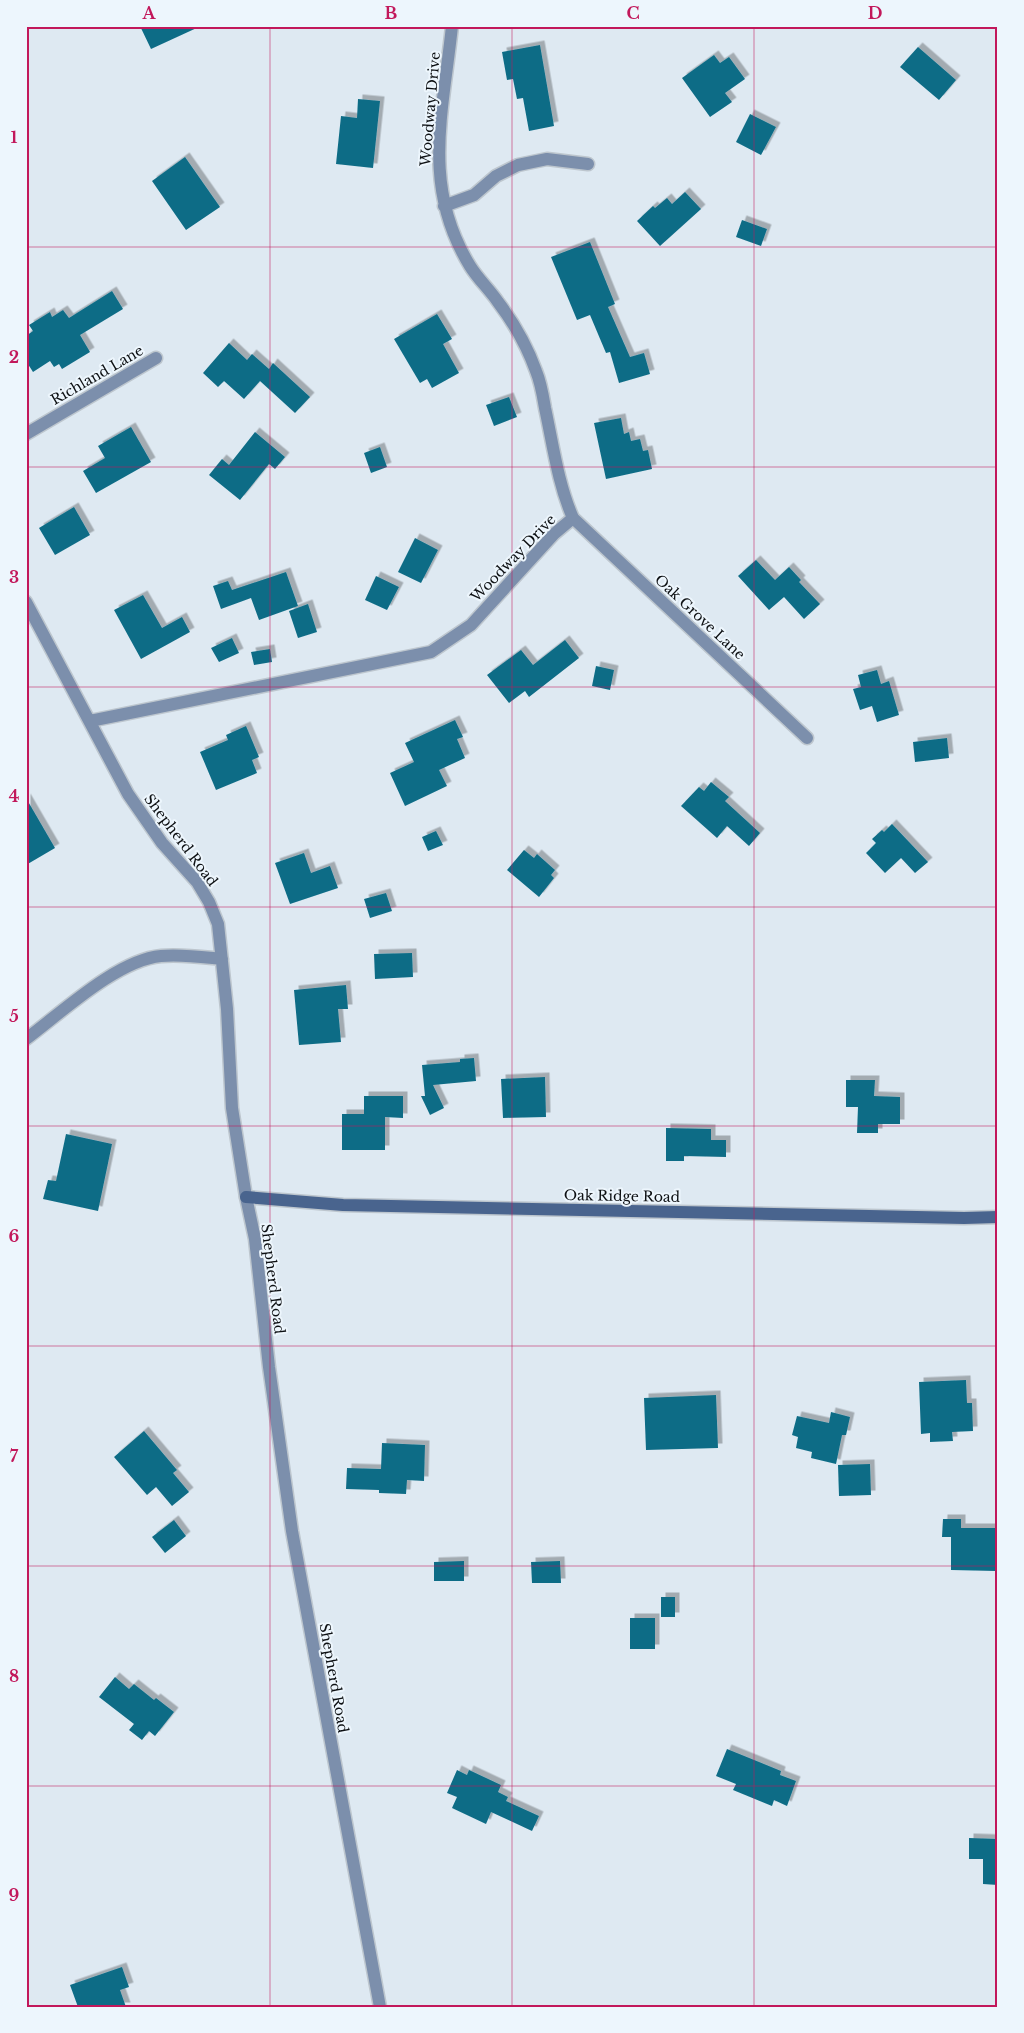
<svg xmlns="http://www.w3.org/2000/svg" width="1024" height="2033" font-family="'Libre Baskerville',serif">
<defs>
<filter id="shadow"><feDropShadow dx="4.5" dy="-4.5" stdDeviation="0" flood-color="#0004"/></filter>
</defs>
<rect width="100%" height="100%" fill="#dee9f2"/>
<path fill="#0d6c86" filter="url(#shadow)" d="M140 26H201L151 49Z
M540 45 554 126 529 131 523 98 517 99 513 79 507 80 502 52Z
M918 47 956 80 939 100 900 67Z
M714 55 720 63 729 57 745 79 725 93 732 102 710 117 682 78Z
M358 99 380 101 373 168 336 164 341 116 357 118Z
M750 114 776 127 761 155 736 142Z
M185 157 220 207 186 230 152 181Z
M685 192 701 209 660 246 637 221 653 206 655 208 667 198 672 204Z
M742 220 767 229 761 246 736 237Z
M590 242 615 304 608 307 630 357 644 353 650 374 619 383 610 352 606 353 590 315 577 320 551 257Z
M112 291 123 309 80 335 90 352 62 369 59 364 54 367 50 361 33 372 26 361V336L33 331 29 325 50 312 52 317 63 310 69 318Z
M437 314 452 339 443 344 459 373 432 388 427 379 420 383 394 339Z
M229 343 247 360 252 354 269 369 273 363 310 397 295 413 260 381 244 399 224 381 218 387 203 373Z
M509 397 517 417 494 426 486 405Z
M621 418 624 434 629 432 631 441 640 439 643 451 648 450 652 469 606 479 594 423Z
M131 427 151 462 96 493 83 471 105 458 98 446Z
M255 432 285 457 275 469 269 464 240 500 209 475 222 459 229 465Z
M380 447 387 467 371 473 364 453Z
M74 507 90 535 55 555 39 528Z
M415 538 438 550 421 583 398 572Z
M756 560 775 580 789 567 801 580 799 582 820 604 804 619 784 597 769 610 738 576Z
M286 572 298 606 259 620 251 598 221 609 213 586 228 581 232 590Z
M376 576 399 587 387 610 365 600Z
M143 595 162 628 182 617 190 632 141 659 114 610Z
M308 604 317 632 298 638 289 611Z
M232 638 239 653 219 662 211 648Z
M565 640 579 658 529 697 525 691 509 703 487 675 521 650 533 665Z
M270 649 272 662 254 665 251 652Z
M596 666 614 670 610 690 592 686Z
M877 670 881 684 889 681 899 715 877 722 872 706 860 710 853 689 861 687 858 675Z
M455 720 463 737 457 739 465 758 439 770 447 786 405 806 390 773 414 762 405 743Z
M246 726 259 757 252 760 257 773 216 790 200 752 228 740 226 735Z
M947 738 949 758 915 762 913 742Z
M711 782 729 797 725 801 760 833 749 846 727 826 717 838 681 806 699 787 704 791Z
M26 798 55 848 26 865Z
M892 824 928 862 915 873 901 858 885 873 866 853 876 843 872 839 882 830 884 832Z
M436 831 443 845 428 851 422 837Z
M524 850 534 858 537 854 555 870 551 875 554 878 539 897 507 870Z
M304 853 311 873 330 866 338 888 290 904 275 863Z
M386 893 392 911 370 918 364 899Z
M412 953 413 977 375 979 374 954Z
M346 985 348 1009H338L341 1042 299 1045 294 990Z
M474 1058 476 1081 433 1085 444 1108 430 1115 421 1096H425L422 1065 460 1062V1059Z
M545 1077 546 1117 503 1118 501 1079Z
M846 1080H875L874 1096 900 1097V1124H878V1133H857L858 1107H846Z
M364 1096H403V1118L385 1117V1150H342V1114H364Z
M666 1128 711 1129V1140H726V1157L684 1156V1161H666Z
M66 1134 112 1144 98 1211 43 1199 48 1180 56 1181Z
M966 1380 967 1403H972L973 1431 952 1432 953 1441 930 1442V1433L921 1434 919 1382Z
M716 1395 718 1448 646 1450 644 1398Z
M831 1412 850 1417 846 1435H842L836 1464 811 1458 812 1452 796 1448 798 1437 792 1435 797 1416 829 1423Z
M144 1431 177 1470 173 1473 189 1492 172 1506 156 1487 147 1495 114 1457Z
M382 1443 425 1445 424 1481 407 1480 406 1494 379 1493V1490L346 1489 347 1468 381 1469Z
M870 1464 871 1495 839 1496 838 1465Z
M943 1519H961V1528H997L996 1571 951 1570V1537H942Z
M174 1520 186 1536 165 1553 152 1537Z
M464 1561V1581H434V1562Z
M560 1561 561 1583H532L531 1562Z
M661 1597H675V1617H661Z
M630 1618H655V1649H630Z
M115 1677 129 1689 134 1684 154 1700 156 1698 174 1712 155 1736 149 1731 142 1740 129 1730 134 1724 99 1697Z
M727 1749 781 1771 780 1775 796 1781 787 1806 774 1800 772 1806 733 1790 736 1784 716 1776Z
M457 1770 467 1775 469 1770 501 1785 498 1792 508 1797 506 1801 539 1816 532 1831 491 1812 486 1824 452 1808 457 1797 447 1793Z
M969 1838 998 1839V1885L983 1884V1859H969Z
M122 1967 129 1987 120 1990 126 2007H78L70 1985Z"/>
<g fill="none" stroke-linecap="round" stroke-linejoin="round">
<g stroke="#bdc6ce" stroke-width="15">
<path id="street" d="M452 26C443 113 421 186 470 266 478 279 489 289 498 302 514 323 527 346 536 371 541 383 543 396 545 408 553 445 558 484 573 518L807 738
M444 206 474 195 496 176 518 165 547 159 588 164
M26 434 156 358
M26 602 128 794 162 843 197 882 209 902 218 924 227 1009 232 1108 246 1197 255 1239 269 1367 292 1531 380 2007
M90 721 431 652 471 625 554 534 573 518
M26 1039C61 1013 117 960 161 956 181 954 202 957 222 959"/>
</g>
<g stroke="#bdc6ce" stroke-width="15">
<path id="secondary" d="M246 1197 343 1205 964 1218 998 1217"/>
</g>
<use href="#street" stroke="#7c8fac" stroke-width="12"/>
<use href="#secondary" stroke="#49648e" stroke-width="12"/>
</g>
<path fill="none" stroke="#c2185b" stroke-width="1" stroke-opacity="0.55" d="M270 26V2007M512 26V2007M754 26V2007M26 247H998M26 467H998M26 687H998M26 907H998M26 1126H998M26 1346H998M26 1566H998M26 1786H998"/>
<g text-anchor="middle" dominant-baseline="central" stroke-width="4" stroke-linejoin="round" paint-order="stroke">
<g font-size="14" fill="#0d1013" stroke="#edf6fd">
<text transform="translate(430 109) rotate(-85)">Woodway Drive</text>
<text transform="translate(97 375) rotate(-30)">Richland Lane</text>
<text transform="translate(513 558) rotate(-46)">Woodway Drive</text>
<text transform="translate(700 617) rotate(43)">Oak Grove Lane</text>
<text transform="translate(181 840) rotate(53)">Shepherd Road</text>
<text transform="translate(622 1196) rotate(1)">Oak Ridge Road</text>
<text transform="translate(273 1279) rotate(83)">Shepherd Road</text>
<text transform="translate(334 1678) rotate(80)">Shepherd Road</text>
</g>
</g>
<rect width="1024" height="2033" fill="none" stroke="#edf6fd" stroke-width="55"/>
<rect x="28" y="28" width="968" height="1978" fill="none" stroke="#c2185b" stroke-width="2"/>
<g font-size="16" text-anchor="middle" font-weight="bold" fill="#c2185b">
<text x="149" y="19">A</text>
<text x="391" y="19">B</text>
<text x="633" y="19">C</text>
<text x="875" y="19">D</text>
<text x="14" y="143">1</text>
<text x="14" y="363">2</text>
<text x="14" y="583">3</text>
<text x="14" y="802">4</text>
<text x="14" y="1022">5</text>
<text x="14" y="1242">6</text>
<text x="14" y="1462">7</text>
<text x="14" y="1682">8</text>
<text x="14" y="1901">9</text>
</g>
</svg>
